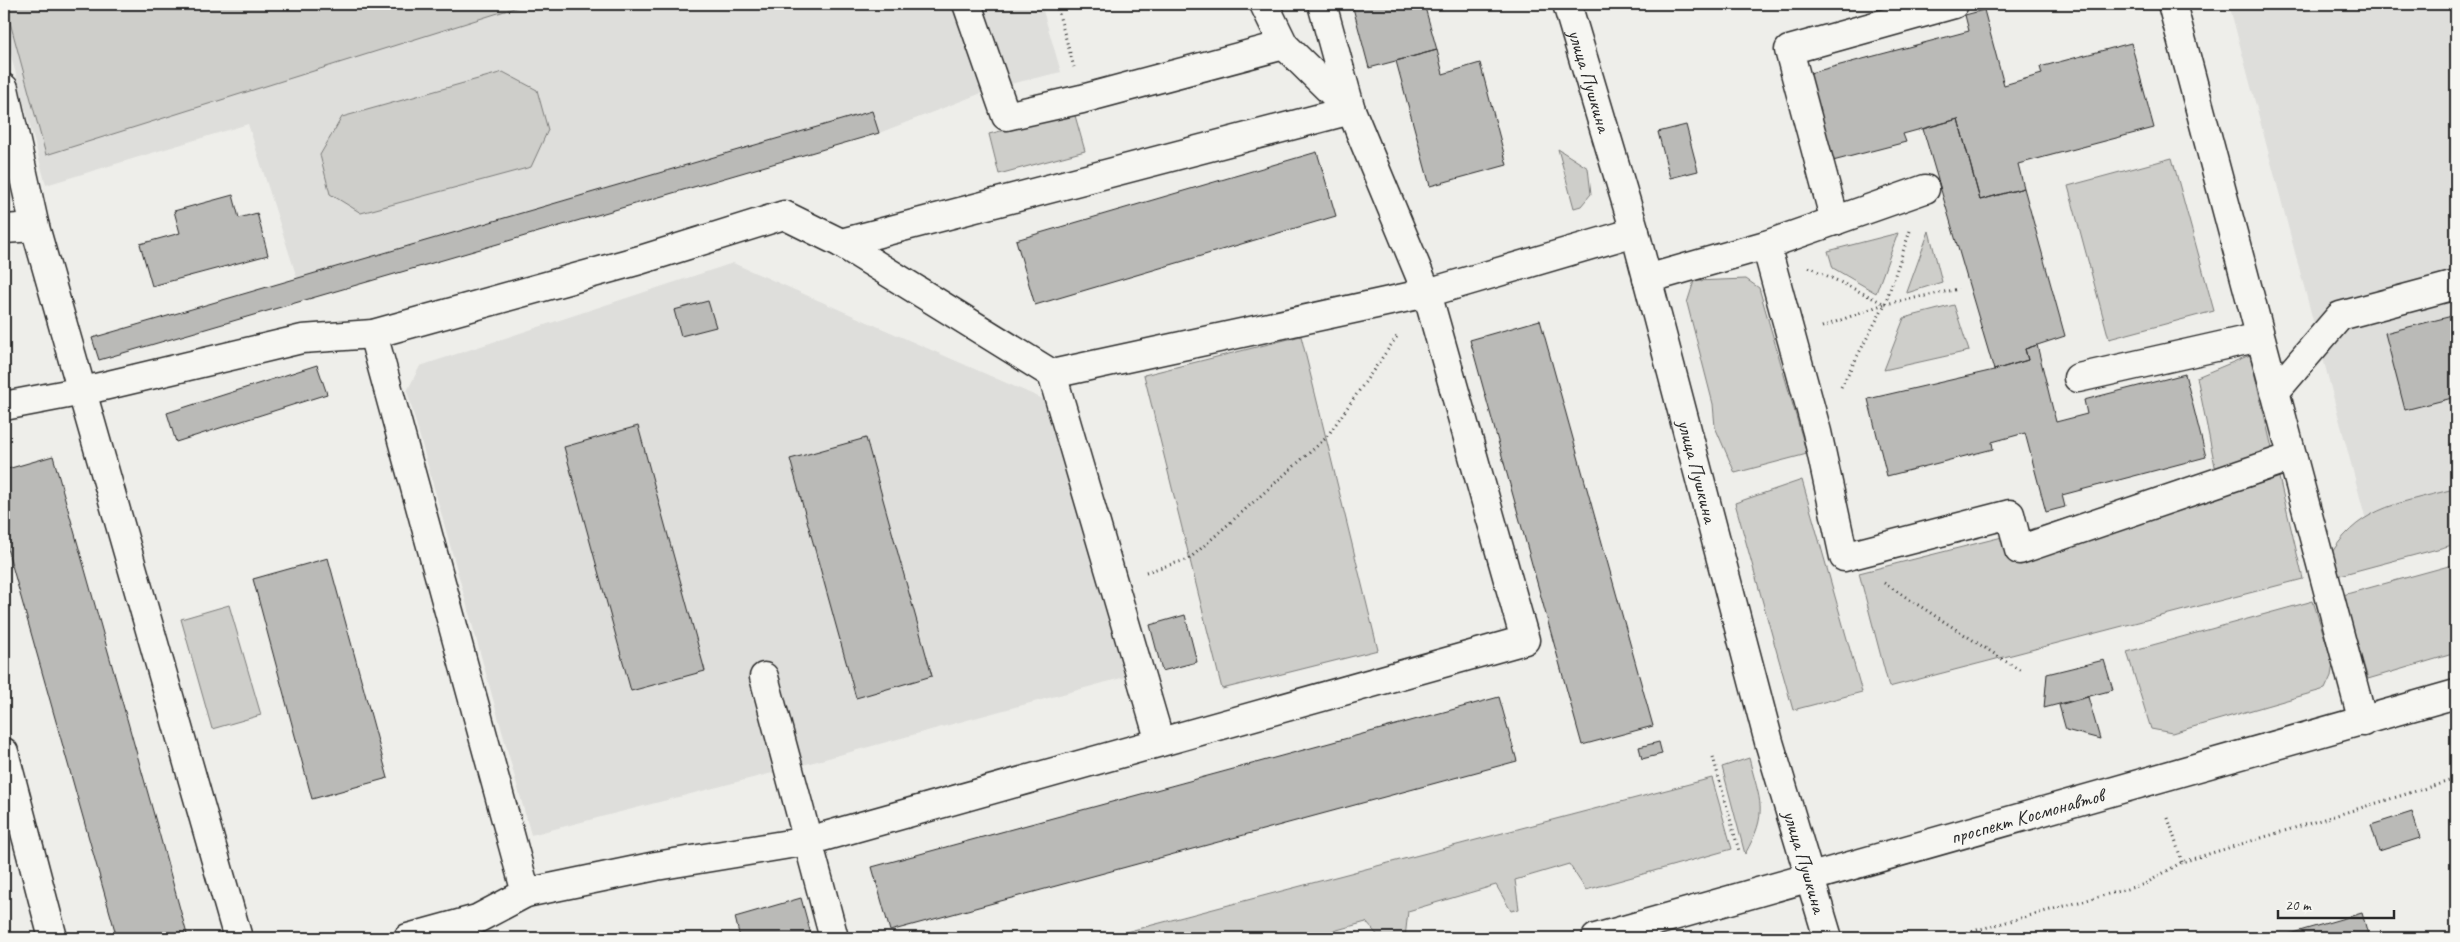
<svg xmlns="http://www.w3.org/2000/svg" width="2460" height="942" font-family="Caveat,sans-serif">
<rect width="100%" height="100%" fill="#eeeeea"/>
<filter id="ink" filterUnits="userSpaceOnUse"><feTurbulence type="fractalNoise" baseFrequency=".02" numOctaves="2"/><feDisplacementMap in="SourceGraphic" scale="10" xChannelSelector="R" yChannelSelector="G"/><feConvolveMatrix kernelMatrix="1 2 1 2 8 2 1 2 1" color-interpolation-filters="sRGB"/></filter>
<g filter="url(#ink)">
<path fill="#dededb" d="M4 4H1041L1061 72 997 87 879 133 297 278 248 124 46 185 4 30Z
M2229 4H2456V531L2375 554Z
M733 263 1043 399 1125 677 788 769 531 835 407 391 420 366Z"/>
<path fill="#cececa" stroke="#7c7c7a" d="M5 4H527L46 155Z
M503 72 537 90 548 130 531 167 361 213 330 194 320 155 342 117Z
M1074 112 1085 151 999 174 989 134Z
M1558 149 1588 168 1591 194 1581 206 1574 208Z
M2172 158 2214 311 2109 339 2068 186Z
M1929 231 1942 282 1907 293V292Z
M1898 233 1876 293 1833 268 1828 251Z
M1746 279 1759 288 1807 454 1735 473 1715 427 1713 404 1687 303 1694 281Z
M1954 305 1969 351 1884 370 1904 318Z
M1301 336 1378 650 1222 689 1144 375Z
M2250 355 2303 579 1889 687 1859 573 2026 531 2216 471 2197 377Z
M1802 480 1862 692 1793 710 1735 503Z
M2450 490 2456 514V544L2329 578 2327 561C2355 508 2396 504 2450 490Z
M2456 564V653L2368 679 2343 595Z
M2313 601 2333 664 2331 676 2325 689 2172 733 2151 729 2127 652Z
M229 605 261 715 212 729 181 619Z
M1749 758C1760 802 1769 812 1745 854L1722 767Z
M1712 778 1732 849 1586 890 1569 864 1515 880 1519 909 1511 911 1496 885 1408 911 1405 938H1380L1366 922 1308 938H1103Z"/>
<path fill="#babab7" stroke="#2b2b2b" d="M1352 4H1424L1437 50 1369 68Z
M1984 10 2004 85 2042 74 2040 67 2131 43 2154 128 2018 164 2024 188 1980 200 1958 119 1903 134 1906 142 1829 162 1806 74 1969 31 1965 15Z
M1437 50 1443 74 1480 63 1507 165 1430 186 1396 61Z
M872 111 879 133 99 360 92 338Z
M1958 119 1980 200 2024 188 2065 336 2025 349 2028 360 1994 370 1923 129Z
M1686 125 1698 171 1670 178 1658 132Z
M1317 152 1336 216 1035 305 1016 240Z
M233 195 239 218 257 213 268 255 152 286 140 244 180 233 174 211Z
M708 301 716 327 681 336 674 310Z
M2456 315V397L2405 410 2385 333Z
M1540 320 1653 726 1582 745 1470 340Z
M2037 345 2056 422 2087 414 2084 400 2185 374 2206 457 2062 495 2065 507 2046 512 2025 433 1992 442 1993 449 1887 476 1868 399 1994 370 2028 360 2025 349Z
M317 365 327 394 176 442 167 413Z
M638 426 705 671 631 691 564 447Z
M866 438 932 676 856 698 790 459Z
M53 456 158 829 188 938H117L4 537V470Z
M328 558 388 778 312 799 253 579Z
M1185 615 1197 662 1162 671 1150 625Z
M2104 660 2113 690 2044 708 2047 674Z
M1499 697 1517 761 890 931 872 867Z
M2088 697 2100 739 2066 730 2059 705Z
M1659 742 1662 754 1642 759 1639 747Z
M2412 812 2420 838 2379 851 2371 825Z
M801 898 812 938H740L735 917Z
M2362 913 2369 938H2290L2289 934Z"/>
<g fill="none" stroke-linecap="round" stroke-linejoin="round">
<g stroke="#2b2b2b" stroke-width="31">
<g id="minor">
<path d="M967 4 1006 116 1082 99 1284 45"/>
<path d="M1264 4 1284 45 1349 109"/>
<path id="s1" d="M1567 4 1635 232 1769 742 1828 938"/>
<path d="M2172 4 2363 722"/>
<path d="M4 88 35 227 238 938"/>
<path d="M1835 221 1789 50 1954 4"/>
<path d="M4 229 35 227"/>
<path d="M841 243 1052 374 1427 293 1351 110 1322 4"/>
<path d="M1766 245 1925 189"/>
<path d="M1647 279 1766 245 1817 432 1844 557 2010 514 2019 550 2292 457"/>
<path d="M373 334 526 893"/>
<path d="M1052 374 1160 742"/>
<path d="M2078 378 2260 337"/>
<path d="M2275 392 2340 316 2456 285"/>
<path d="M4 406 83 391 302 339 373 334 640 260 784 215 841 243 1351 110"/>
<path d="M764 677 834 938"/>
<path d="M4 752 53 938"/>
<path d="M408 938 477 919 526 893 656 866 808 841 1525 640 1427 293 1635 232"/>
</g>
</g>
<g stroke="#2b2b2b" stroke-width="31">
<g id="major">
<path id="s2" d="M1596 938 2456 694"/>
</g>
</g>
<path stroke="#2b2b2b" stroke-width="3" stroke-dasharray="1 4" stroke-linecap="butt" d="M1056 4 1074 67
M1809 267 1885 304 1959 289
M1822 327 1884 304
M1841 387 1885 304 1910 231
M1146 572 1189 559 1326 438 1398 335
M1884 583 2021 671
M1713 757 1739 851
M2168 818 2182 862
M1948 938 2145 884 2182 862 2456 779"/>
<use href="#minor" stroke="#f6f6f2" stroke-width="28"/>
<use href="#major" stroke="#f6f6f2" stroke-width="28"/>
</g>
</g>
<g text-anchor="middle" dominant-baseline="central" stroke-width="4" stroke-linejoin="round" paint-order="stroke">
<g font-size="20" fill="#2b2b2b" stroke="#f6f6f2">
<text stroke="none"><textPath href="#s1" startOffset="80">улица Пушкина</textPath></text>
<text stroke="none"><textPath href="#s1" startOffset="485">улица Пушкина</textPath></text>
<text stroke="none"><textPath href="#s2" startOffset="448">проспект Космонавтов</textPath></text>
<text stroke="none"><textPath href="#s1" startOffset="890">улица Пушкина</textPath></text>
</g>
</g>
<rect width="2460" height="942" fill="none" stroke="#f6f6f2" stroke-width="20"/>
<rect x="10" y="10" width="2440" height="922" fill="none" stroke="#2b2b2b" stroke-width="2" filter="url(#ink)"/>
<path d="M2278 910v8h116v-8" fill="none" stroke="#2b2b2b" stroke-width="2.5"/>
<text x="2285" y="910" font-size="15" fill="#2b2b2b" stroke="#f6f6f2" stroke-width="4" paint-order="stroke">20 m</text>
</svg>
